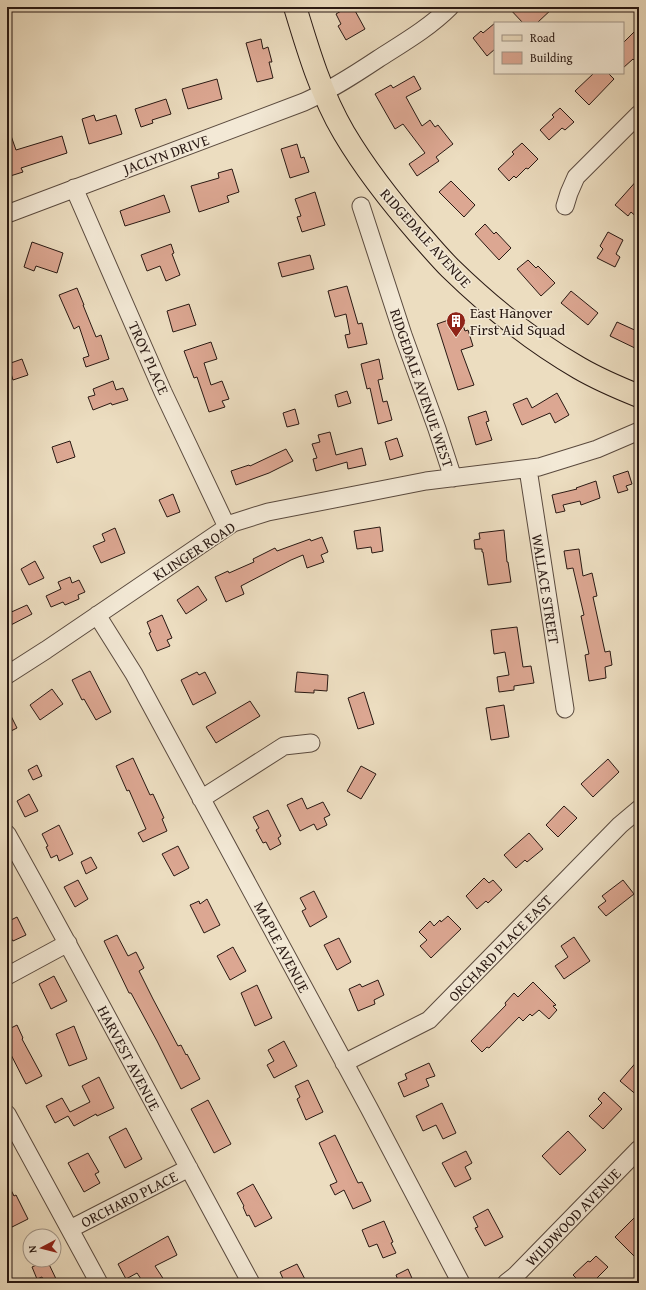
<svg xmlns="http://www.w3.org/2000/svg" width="646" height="1290" font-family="'Gentium Book Plus',serif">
<rect width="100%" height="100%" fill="#ecddc0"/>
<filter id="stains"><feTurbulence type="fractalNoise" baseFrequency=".005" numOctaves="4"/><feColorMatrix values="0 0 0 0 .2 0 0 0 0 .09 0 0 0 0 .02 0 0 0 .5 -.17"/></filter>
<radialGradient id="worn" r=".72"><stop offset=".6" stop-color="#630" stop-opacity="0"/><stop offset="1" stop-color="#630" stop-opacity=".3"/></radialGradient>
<path fill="#dca792" stroke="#291913" d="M348 7H353L365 29 346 40 338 26 341 24 336 14Z
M508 7H554L537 23H523Z
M495 23V49L487 56 473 38 481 31 483 33Z
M639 27V56L634 60 633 59 623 68V43Z
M261 39 263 49 268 47 272 62H269L273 78 257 82 246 43Z
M594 73H608L614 79 589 105 575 91Z
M414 76 421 89 406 97 422 126 430 120 435 127 438 125 453 144 436 157 439 161 417 176 409 164 425 153 403 124 395 129 375 94 391 85 393 88Z
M217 79 222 99 188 109 182 89Z
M166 99 171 114 152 120 153 123 141 127 135 109Z
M560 108 574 122 565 130 562 128 549 140 540 130 554 117 552 115Z
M94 115 96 121 116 115 122 134 89 144 82 119Z
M7 130H9L16 150 62 136 67 153 21 168 23 172 7 177Z
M522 143 538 159 528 169 526 168 516 178 514 176 509 181 498 169 514 154 512 152Z
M297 144 301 158 304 157 309 172 290 178 281 149Z
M232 169 239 192 227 196 229 202 199 212 191 186 219 178 218 173Z
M639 178V219L631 212 628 216 615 205Z
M451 181 475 205 464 217 439 192Z
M315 192 325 225 302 232 297 217 301 216 295 199Z
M164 195 170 212 125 226 120 211Z
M485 224 494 234 496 232 511 248 499 260 475 234Z
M608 232 623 240 616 254 620 257 615 267 597 258 603 249 600 246Z
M32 242 63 253 57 273 36 266 34 271 24 267Z
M171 244 174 253 172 254 180 275 166 281 160 266 147 271 141 255Z
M310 255 314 269 282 277 278 263Z
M528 260 536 268 538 266 555 283 541 296 517 269Z
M347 286 358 324 362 323 367 344 348 348 345 335 350 334 346 314 335 317 328 291Z
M77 288 84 305H83L96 337 101 335 109 359 86 367 83 358 89 356 79 326 74 329 59 295Z
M571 291 598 313 588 325 561 303Z
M189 304 196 325 173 332 167 311Z
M460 316 465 331 468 330 473 346 461 350 474 385 458 390 437 324Z
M617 322 639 332V350L610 336Z
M211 342 217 359 204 363 211 385 222 381 229 399 222 401 225 407 209 412 197 377 194 378 184 351Z
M22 359 28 375 13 380 8 364Z
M379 359 383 379 378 380 383 402 387 401 392 420 378 424 370 388 367 389 361 364Z
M113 381 116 390 123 388 128 400 112 405 111 403 93 410 88 397 95 395 93 389Z
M347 391 351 403 338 407 335 395Z
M557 393 569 415 555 423 550 413 522 425 513 404 527 398 532 408Z
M295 409 299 424 287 427 283 413Z
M486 411 489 421 486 422 492 440 476 445 468 417Z
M330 432 336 455 362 448 366 465 348 469 347 462 316 471 313 459 317 458 312 444 320 442 318 435Z
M397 438 403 456 390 460 385 442Z
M70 441 75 457 57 463 52 447Z
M286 449 293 461 269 473 236 485 231 471 249 465 250 466Z
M628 471 632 484 626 486 628 490 618 493 613 476Z
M596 481 600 498 581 505 580 501 563 505 565 511 556 513 552 495 577 489 576 488Z
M173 494 180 512 167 517 159 500Z
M380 527 383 551 372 553 371 547 357 549 354 531Z
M115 528 125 553 101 563 93 546 105 541 102 534Z
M504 530 507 562H508L511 582 488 585 483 552H482V549H475L474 540 480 539 479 533Z
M322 537 328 552 321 555 324 562 307 568 303 555 291 560 241 586 244 594 226 602 215 577 228 571 229 573 254 562 253 559 275 548 277 551 310 539 311 541Z
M579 549 583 576 592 573 597 596 593 597 605 652 610 651 612 665 605 667 606 678 589 681 585 655 589 654 581 616 584 615 573 568 567 569 564 551Z
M35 561 44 578 29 585 21 569Z
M70 577 72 583 79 580 85 592 78 595 79 599 65 605 63 602 51 607 46 596 61 589 58 582Z
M198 586 207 600 186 614 177 600Z
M27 605 32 614 7 627V614Z
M162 615 172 638 167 640 170 646 157 651 149 633 151 632 147 622Z
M517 627 523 667 531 666 534 683 514 686V690L499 692 497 677 509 675 505 652 494 654 491 630Z
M90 671 111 712 96 720 84 699 82 700 72 680Z
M197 672 199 675 205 672 216 693 193 705 181 680Z
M297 672 328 675 327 691 314 690V693L295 692Z
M52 689 63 704 40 720 30 705Z
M364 692 374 724 358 729 348 698Z
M250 701 260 716 216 743 206 727Z
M504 705 509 737 491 740 486 708Z
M7 708 17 728 7 733Z
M133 758 150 795 153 794 164 818 162 819 167 831 143 842 138 833 146 829 129 790 127 791 116 766Z
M608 759 619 772 593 797 581 784Z
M37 765 42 776 33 780 28 770Z
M361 766 376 774 361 799 347 791Z
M29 794 38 811 25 817 17 801Z
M302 798 307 809 323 802 330 815 324 818 327 825 317 830 314 824 300 831 287 805Z
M564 806 577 818 558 837 546 825Z
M268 810 281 836 278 838 281 844 270 850 266 842 263 843 256 830 259 828 253 817Z
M59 825 73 854 59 861 57 855 51 858 46 847 48 846 42 834Z
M529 833 543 849 527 862 525 860 516 868 504 855Z
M178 846 189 868 174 876 162 854Z
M91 857 97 868 86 874 81 862Z
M484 878 489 883 493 880 502 890 488 903 486 901 477 909 466 896Z
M78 880 88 899 75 907 64 887Z
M623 880 634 894 606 916 598 907 606 901 602 896Z
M314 891 327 917 310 927 302 911 306 909 300 898Z
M207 899 220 925 204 933 190 905 199 901 200 904Z
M448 916 461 929 431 958 420 946 427 940 419 932 430 921 434 926 440 920 441 922Z
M17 917 26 935 13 941 11 938 7 940V922Z
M117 935 128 956 136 952 144 968 139 971 153 999 178 1046 181 1045 186 1055 187 1054 200 1079 181 1089 157 1041 131 993H129L104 941Z
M574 937 590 961 564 979 555 966 568 957 561 946Z
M339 938 351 962 337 970 324 945Z
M233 947 246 971 230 980 217 956Z
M54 976 67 1001 51 1009 39 984Z
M378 980 384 995 374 1000 375 1004 358 1011 349 989 360 984 362 987Z
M533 982 556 1005 553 1006 557 1010 549 1019 539 1010 532 1016 530 1014 523 1021 519 1017 489 1048 487 1047 482 1052 471 1041 506 1005 505 1003 514 993 518 997Z
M257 985 272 1018 255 1026 241 993Z
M17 1025 23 1038 22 1039 42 1076 26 1084 7 1047V1030Z
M74 1026 87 1059 69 1066 56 1034Z
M284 1041 297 1066 274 1078 267 1065 274 1061 268 1050Z
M639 1059V1097L620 1081Z
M429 1063 435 1076 426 1079 429 1086 404 1097 398 1083 407 1079 405 1074Z
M99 1077 114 1108 97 1116 96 1114 74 1126 68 1116 55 1123 46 1106 62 1098 70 1112 90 1102 82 1086Z
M308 1080 323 1112 306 1120 297 1099 300 1097 295 1086Z
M604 1092 622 1109 603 1129 589 1116 602 1103 598 1099Z
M208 1100 231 1144 214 1153 191 1109Z
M442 1103 456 1133 443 1139 436 1125 423 1131 416 1116Z
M126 1128 142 1159 125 1168 109 1137Z
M568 1131 586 1150 560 1175 542 1156Z
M335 1135 358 1183 362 1182 371 1201 353 1209 344 1190 335 1195 330 1185 337 1182 319 1143Z
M466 1151 472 1163 465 1167 471 1179 455 1187 442 1163Z
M88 1153 99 1172 95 1174 100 1183 84 1192 68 1163Z
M7 1182 14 1196 16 1195 28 1219 12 1227 7 1217Z
M253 1184 272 1218 255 1227 249 1215 247 1216 243 1207 244 1206 237 1193Z
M488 1209 503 1237 485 1246 475 1228 478 1227 473 1217Z
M639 1213V1261L615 1237Z
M384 1221 393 1242 391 1243 396 1253 383 1258 377 1244 369 1247 362 1230Z
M168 1236 177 1255 155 1266 166 1283H152L149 1279 143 1282 137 1273 126 1279 118 1264Z
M596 1256 608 1267 592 1283H581L573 1275 588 1261 590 1262Z
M47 1260 58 1283H45L42 1277 37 1279 32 1267Z
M297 1264 307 1283H285L280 1272Z
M408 1269 414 1283H399L396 1275Z"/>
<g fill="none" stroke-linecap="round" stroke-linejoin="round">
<g stroke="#5a4a3e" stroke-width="19">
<path id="minor" d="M74 188 163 392 227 527
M361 206 403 335 437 429 453 478
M565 206 569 193 576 177 639 114
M7 214 304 102C331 90 354 75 378 59 403 43 429 28 450 7
M528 469 565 709
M97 615 134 674 369 1108 461 1283
M7 675 46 650 233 523 268 512 426 481 539 467 597 449 639 431
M201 799 284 746 311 743
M7 834C90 982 169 1133 251 1283
M7 976 68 943
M344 1063 429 1020 620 825 639 809
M7 1114 99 1283
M70 1229 189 1168
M506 1283 516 1275 639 1149"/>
</g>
<g stroke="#291913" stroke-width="24">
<path id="major" d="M295 7C308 50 321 94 344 133 366 170 392 203 420 235 430 246 440 258 450 268 489 306 532 341 579 368 598 379 619 388 639 396"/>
</g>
<use href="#minor" stroke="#f3e9d6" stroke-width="17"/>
<use href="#major" stroke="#ecddc0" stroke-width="22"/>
</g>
<defs>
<g id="building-pin" transform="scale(1)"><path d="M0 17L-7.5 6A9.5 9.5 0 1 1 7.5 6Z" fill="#8f2418" stroke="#f3e9d6"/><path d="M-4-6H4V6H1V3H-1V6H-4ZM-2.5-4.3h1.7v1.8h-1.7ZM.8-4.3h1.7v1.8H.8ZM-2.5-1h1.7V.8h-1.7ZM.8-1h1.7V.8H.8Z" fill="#fff"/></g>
</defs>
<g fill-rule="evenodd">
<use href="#building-pin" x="456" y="321"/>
</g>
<g text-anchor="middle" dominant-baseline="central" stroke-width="3" stroke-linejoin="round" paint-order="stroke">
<g font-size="15" fill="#291913" stroke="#f3e9d6">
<text transform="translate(166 154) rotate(-20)">JACLYN DRIVE</text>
<text transform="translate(426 238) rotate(48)">RIDGEDALE AVENUE</text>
<text transform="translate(149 358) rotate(66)">TROY PLACE</text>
<text transform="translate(422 388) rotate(71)">RIDGEDALE AVENUE WEST</text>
<text transform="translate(194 551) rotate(-33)">KLINGER ROAD</text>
<text transform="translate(546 589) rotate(81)">WALLACE STREET</text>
<text transform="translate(282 947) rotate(62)">MAPLE AVENUE</text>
<text transform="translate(500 948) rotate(-46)">ORCHARD PLACE EAST</text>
<text transform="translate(129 1058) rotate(62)">HARVEST AVENUE</text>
<text transform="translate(129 1199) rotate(-27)">ORCHARD PLACE</text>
<text transform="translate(573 1217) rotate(-46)">WILDWOOD AVENUE</text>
</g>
<g font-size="15" fill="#291913" stroke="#f3e9d6" text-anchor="start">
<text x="470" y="312">East Hanover<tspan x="470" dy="17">First Aid Squad</tspan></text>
</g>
</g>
<rect width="646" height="1290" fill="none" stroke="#ecddc0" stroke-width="24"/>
<rect x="8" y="8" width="630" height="1274" fill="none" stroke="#291913" stroke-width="2"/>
<rect x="12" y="12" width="622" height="1266" fill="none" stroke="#291913"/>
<rect x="494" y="22" width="130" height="52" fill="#f3e9d6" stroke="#a29688"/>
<rect x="502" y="35" width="20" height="6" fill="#ecddc0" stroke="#a29688"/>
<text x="530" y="42" font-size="12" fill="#291913">Road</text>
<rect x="502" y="52" width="20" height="12" fill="#dca792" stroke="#a29688"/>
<text x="530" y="62" font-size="12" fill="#291913">Building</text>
<g transform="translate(42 1248) rotate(263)"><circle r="19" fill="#f3e9d6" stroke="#a29688"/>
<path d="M0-3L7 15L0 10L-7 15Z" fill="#8f2418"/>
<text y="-6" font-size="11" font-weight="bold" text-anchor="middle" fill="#291913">N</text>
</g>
<rect width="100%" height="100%" filter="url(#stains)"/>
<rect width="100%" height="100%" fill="url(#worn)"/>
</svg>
